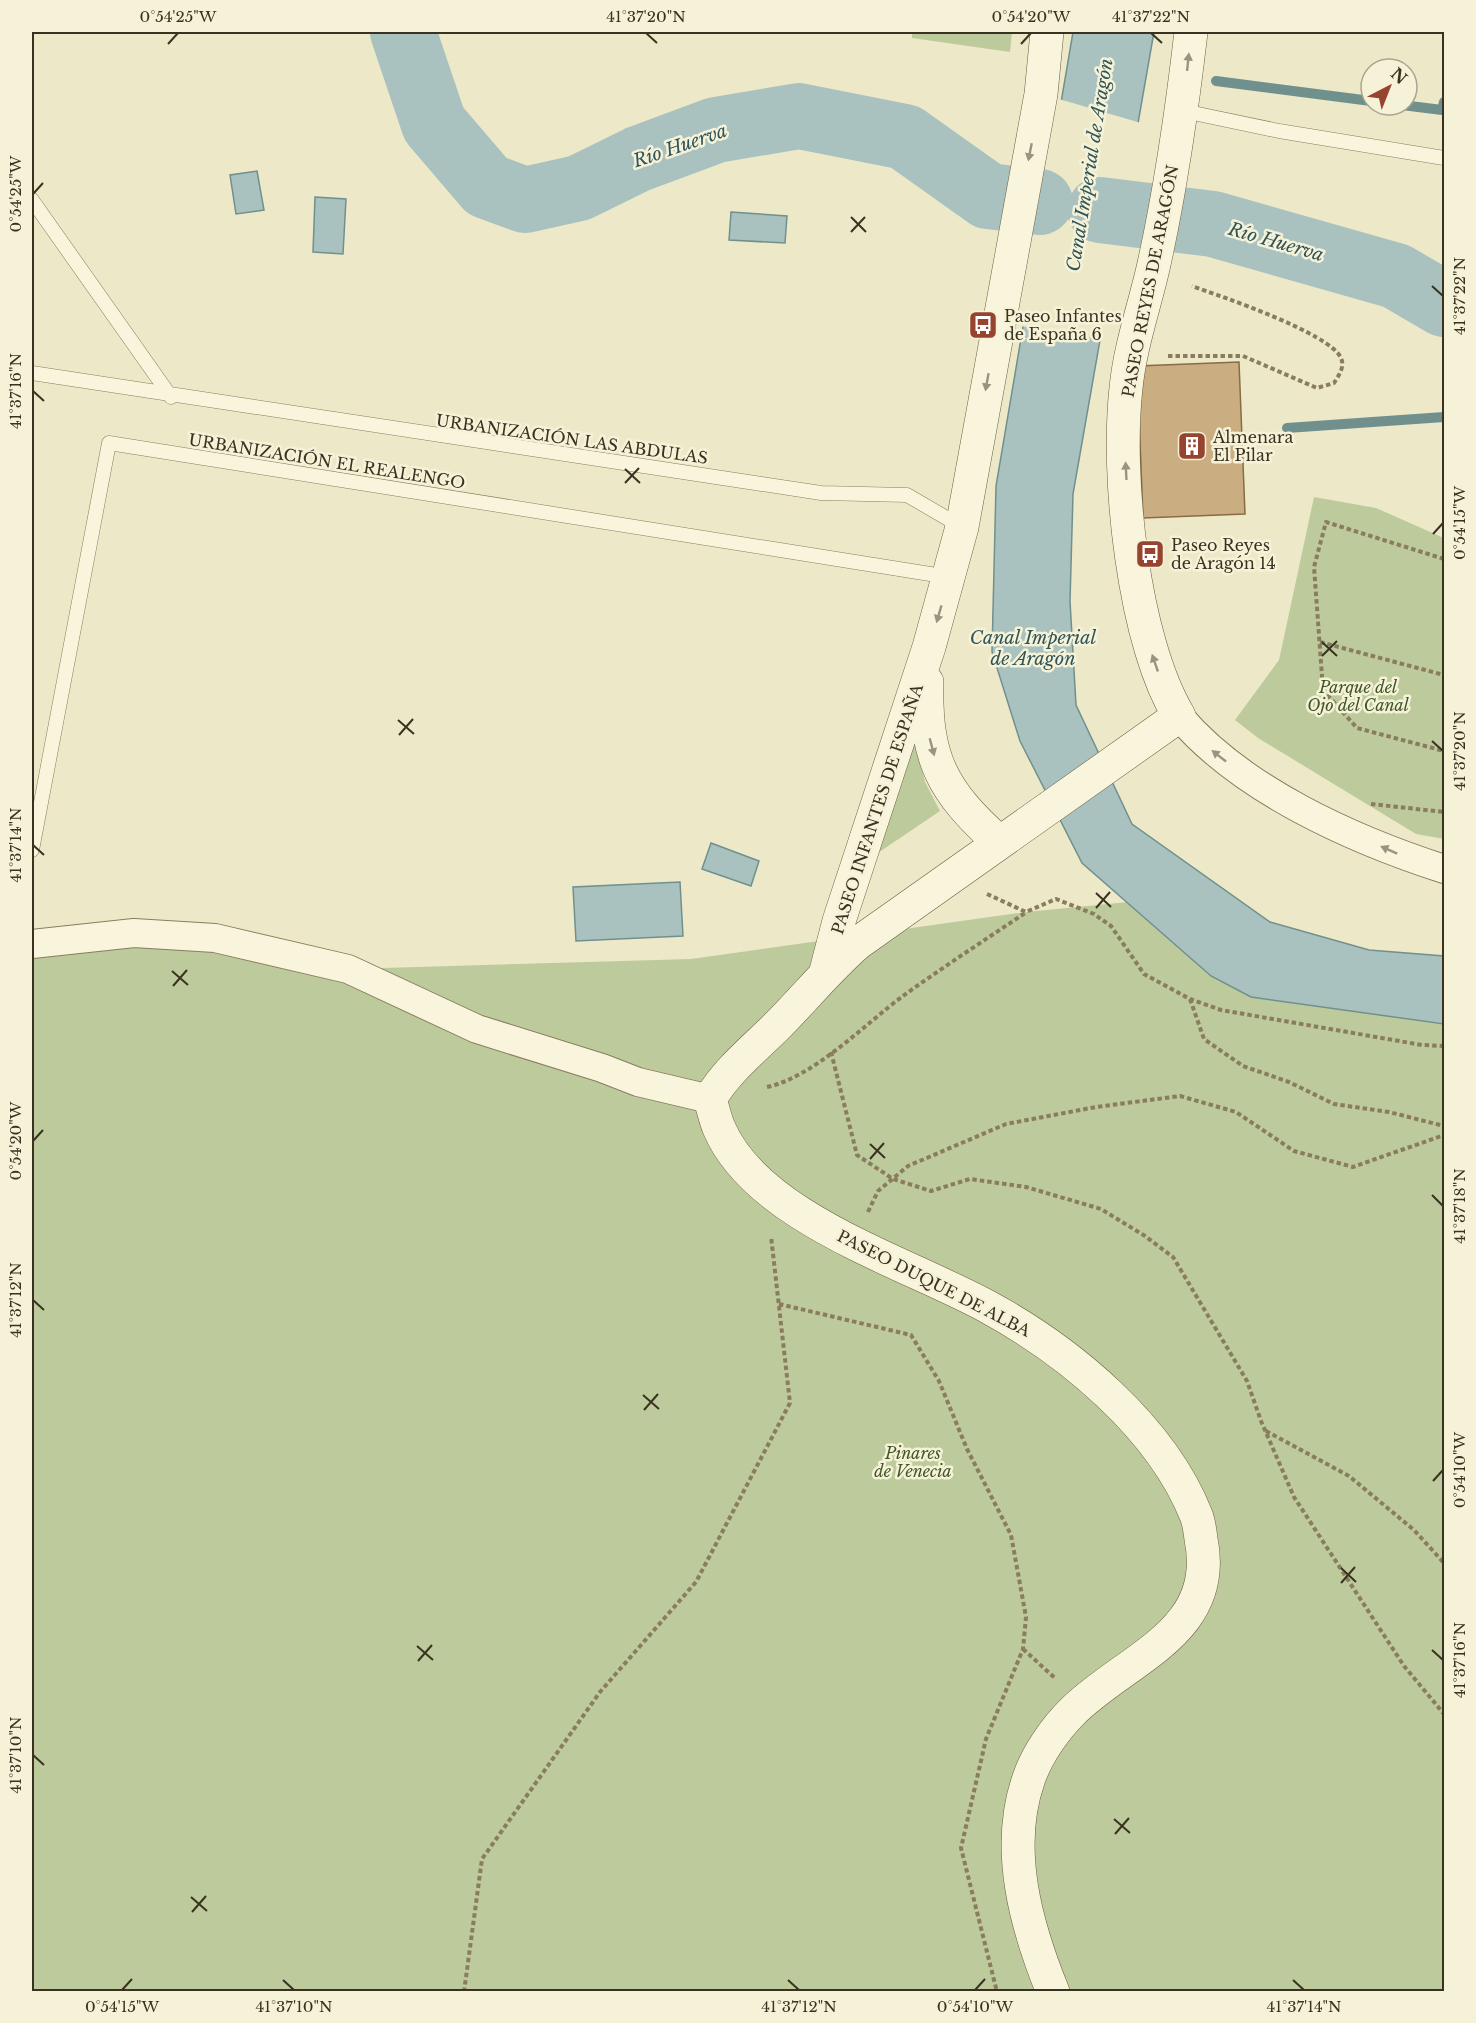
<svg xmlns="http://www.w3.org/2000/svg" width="1476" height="2023" font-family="'Libre Baskerville',serif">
<rect width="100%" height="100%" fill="#ede9c8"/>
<path fill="#bdcb9c" d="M912 32H1012L1010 52 912 38Z
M1314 497 1376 508 1444 538V839L1416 834 1258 738 1235 720 1279 660Z
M915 740 925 782 940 811 869 859Z
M1128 902 1251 997 1444 1024V1991H32V944L134 933 348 969 691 959 1026 912Z"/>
<path fill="#a9c2bf" stroke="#70908e" stroke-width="1.5" d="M1073 32H1154L1073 494 1070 601 1076 705 1132 824 1270 922 1369 950 1444 956V1024L1251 997 1211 976 1082 863 1020 741 992 652 996 486Z
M257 171 264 210 236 214 230 175Z
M315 197 346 199 343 254 313 252Z
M731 212 787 216 785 243 729 240Z
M711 843 759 861 751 886 702 869Z
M680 882 683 936 576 941 573 887Z"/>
<path fill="#ede9c8" d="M1059 99 1141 123 1103 339 1020 326Z"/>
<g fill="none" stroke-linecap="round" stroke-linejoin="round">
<path stroke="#70908e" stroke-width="10" d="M1216 81 1371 101
M1402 105 1442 110 1444 102
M1287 428 1444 417"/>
<path stroke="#a9c2bf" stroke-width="66" d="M403 32 434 124 487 186 525 200 579 188 638 159 716 130 799 116 905 137 988 196 1040 202
M1100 210 1213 224 1396 276 1444 304"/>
</g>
<path fill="#caad80" stroke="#876c44" stroke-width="1.5" d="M1239 362 1245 514 1143 518 1137 366Z"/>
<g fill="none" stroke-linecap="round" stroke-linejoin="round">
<g stroke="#897d5e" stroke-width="15">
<path id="lane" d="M1179 110 1279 131 1444 158
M32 200 171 397
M32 373 821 493 907 495 962 527
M32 850 109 443 949 577"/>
</g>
<g stroke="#897d5e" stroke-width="30">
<path id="street" d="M1179 716C1241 790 1354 840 1444 869
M32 944 134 933 215 938 348 969 477 1029 602 1068 638 1082 710 1099"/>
</g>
<g stroke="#6b5e41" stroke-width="34">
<path id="secondary" d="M927 682C925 759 942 791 999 842
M826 971 839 921 929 647 962 527 1041 94 1047 32
M1053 1992C1026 1926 1004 1848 1029 1778 1037 1755 1054 1730 1072 1712 1126 1658 1220 1633 1201 1539 1200 1531 1199 1522 1196 1515 1161 1427 1069 1351 988 1307 908 1263 757 1218 719 1128 715 1119 713 1108 710 1099 727 1070 754 1049 778 1025 805 998 829 968 858 943L1179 716C1133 639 1116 477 1126 388 1130 346 1145 305 1154 264 1171 187 1182 110 1191 32"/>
</g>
<path stroke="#897d5e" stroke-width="4" stroke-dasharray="4.5 3" stroke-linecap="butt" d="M1168 356H1243L1317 388 1334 383C1339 375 1345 367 1341 358 1330 333 1220 296 1192 286
M1444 559 1326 522 1314 567 1323 690 1357 728 1444 751
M1320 642 1444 675
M1371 804 1444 812
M987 894 1026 912 1056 899 1094 914 1111 926 1144 974 1190 999 1221 1010 1422 1045 1444 1046
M1190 999 1204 1039 1243 1066 1289 1082 1334 1104 1389 1112 1444 1126
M831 1052 857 1155 893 1179 931 1191 970 1179 1026 1187 1101 1209 1145 1236 1173 1257 1247 1381 1261 1421 1294 1497 1404 1666 1444 1714
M767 1087C814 1077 865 1024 903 996 943 967 985 940 1025 913
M868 1212 878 1191 908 1166 1006 1124 1096 1107 1180 1096 1236 1112 1294 1151 1353 1167 1444 1135
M779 1304 911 1335 939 1381 967 1449 1011 1535 1026 1617 1023 1649 986 1739 961 1848 997 1992
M1266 1431 1349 1476 1414 1530 1444 1563
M1023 1649 1056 1679
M464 1992 482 1859 600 1692 696 1582 790 1403 771 1236"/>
<use href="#lane" stroke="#f8f5dc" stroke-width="14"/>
<use href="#street" stroke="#f8f5dc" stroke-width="28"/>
<use href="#secondary" stroke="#f8f5dc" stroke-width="33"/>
</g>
<defs><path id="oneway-solid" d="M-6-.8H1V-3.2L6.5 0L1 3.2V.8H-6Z" transform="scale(1.5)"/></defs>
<g fill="#99947e">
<use href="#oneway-solid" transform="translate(1188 62) rotate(-84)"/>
<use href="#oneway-solid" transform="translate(1030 152) rotate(101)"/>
<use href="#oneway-solid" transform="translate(987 382) rotate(100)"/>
<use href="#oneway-solid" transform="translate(1126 471) rotate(-93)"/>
<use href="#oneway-solid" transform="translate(939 614) rotate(106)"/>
<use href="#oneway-solid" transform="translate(1155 663) rotate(-109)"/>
<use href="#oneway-solid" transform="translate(932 747) rotate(75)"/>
<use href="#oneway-solid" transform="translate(1219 756) rotate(-142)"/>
<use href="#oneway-solid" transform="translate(1389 850) rotate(-156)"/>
</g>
<path fill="none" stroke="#3a3221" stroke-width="2" d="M646 33 657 43M1151 33 1162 43M168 44 178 33M1021 44 1031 33M33 194 43 183M851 217 866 232M851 232 865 217M1432 286 1443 296M33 391 44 401M625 469 640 483M625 483 639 468M1433 534 1443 523M1322 642 1337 656M1322 656 1337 641M398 720 414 734M399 735 413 719M1432 741 1443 751M33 845 44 855M1096 893 1111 907M1096 908 1110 892M172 971 188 985M173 986 187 970M33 1141 43 1130M870 1144 885 1158M870 1159 884 1143M1432 1195 1443 1206M33 1300 44 1310M643 1395 659 1409M644 1410 658 1394M1433 1481 1443 1470M1341 1568 1356 1582M1341 1583 1355 1567M417 1646 433 1660M1432 1650 1443 1660M418 1661 432 1645M33 1755 44 1765M1114 1819 1130 1833M1115 1834 1129 1818M191 1897 207 1911M192 1912 206 1896M283 1980 294 1990M788 1980 799 1990M1293 1980 1304 1990M122 1990 132 1979M975 1990 985 1979"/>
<defs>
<g id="bus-square" transform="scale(1.5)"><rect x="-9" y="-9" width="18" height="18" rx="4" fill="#964330" stroke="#f5f2d8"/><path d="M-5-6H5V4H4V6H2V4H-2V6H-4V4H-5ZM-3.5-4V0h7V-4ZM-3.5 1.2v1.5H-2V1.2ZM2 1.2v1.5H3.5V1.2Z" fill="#fff"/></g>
<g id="building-square" transform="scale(1.5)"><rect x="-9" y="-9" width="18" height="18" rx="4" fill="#964330" stroke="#f5f2d8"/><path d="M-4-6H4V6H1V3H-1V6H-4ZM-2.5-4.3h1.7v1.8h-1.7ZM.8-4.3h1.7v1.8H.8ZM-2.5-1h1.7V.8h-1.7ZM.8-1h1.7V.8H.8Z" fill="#fff"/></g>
</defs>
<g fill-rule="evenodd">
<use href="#bus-square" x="983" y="325"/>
<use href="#building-square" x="1192" y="446"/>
<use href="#bus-square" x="1150" y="554"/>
</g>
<g text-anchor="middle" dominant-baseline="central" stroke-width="5" stroke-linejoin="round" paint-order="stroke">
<g font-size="16" fill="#3a3221" stroke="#f5f2d8">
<text transform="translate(1150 281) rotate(-79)">PASEO REYES DE ARAGÓN</text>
<text transform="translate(572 439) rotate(8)">URBANIZACIÓN LAS ABDULAS</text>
<text transform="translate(327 461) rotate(9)">URBANIZACIÓN EL REALENGO</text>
<text transform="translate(877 809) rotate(-72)">PASEO INFANTES DE ESPAÑA</text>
<text transform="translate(934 1283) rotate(27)">PASEO DUQUE DE ALBA</text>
</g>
<g font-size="16" fill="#3a3221" stroke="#f5f2d8" text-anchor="start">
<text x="1004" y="316">Paseo Infantes<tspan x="1004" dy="18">de España 6</tspan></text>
<text x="1213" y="437">Almenara<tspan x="1213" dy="18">El Pilar</tspan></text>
<text x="1171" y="545">Paseo Reyes<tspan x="1171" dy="18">de Aragón 14</tspan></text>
</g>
<g font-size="16" font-style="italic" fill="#415628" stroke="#f5f2d8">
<text x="1358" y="687">Parque del<tspan x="1358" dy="18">Ojo del Canal</tspan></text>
<text x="913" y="1453">Pinares<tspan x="913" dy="18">de Venecia</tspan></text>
</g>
<g font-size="18" font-style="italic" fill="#315459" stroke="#f5f2d8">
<text transform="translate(680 146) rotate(-19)">Río Huerva</text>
<text transform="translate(1090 165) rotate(-81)">Canal Imperial de Aragón</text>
<text transform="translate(1276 242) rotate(16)">Río Huerva</text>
<text x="1033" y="638">Canal Imperial<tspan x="1033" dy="21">de Aragón</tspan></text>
</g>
</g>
<rect width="1476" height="2023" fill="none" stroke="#f5f2d8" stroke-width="66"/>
<g transform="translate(1389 87) rotate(42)"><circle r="28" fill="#f5f2d8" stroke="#aaa58f" stroke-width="1.5"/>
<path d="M0-4.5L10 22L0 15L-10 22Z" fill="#964330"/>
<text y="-9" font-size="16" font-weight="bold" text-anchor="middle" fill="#3a3221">N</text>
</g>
<rect x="33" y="33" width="1410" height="1957" fill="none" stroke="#3a3221" stroke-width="2"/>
<g font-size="15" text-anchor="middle" fill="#3a3221">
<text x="178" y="22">0°54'25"W</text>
<text x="646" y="22">41°37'20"N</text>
<text x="1031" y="22">0°54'20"W</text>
<text x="1151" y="22">41°37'22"N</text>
<text transform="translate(16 194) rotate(-90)" y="5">0°54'25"W</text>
<text transform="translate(1460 296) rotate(-90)" y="5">41°37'22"N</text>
<text transform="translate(16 391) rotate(-90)" y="5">41°37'16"N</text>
<text transform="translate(1460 523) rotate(-90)" y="5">0°54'15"W</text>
<text transform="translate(1460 751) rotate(-90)" y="5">41°37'20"N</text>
<text transform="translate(16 845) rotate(-90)" y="5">41°37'14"N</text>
<text transform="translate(16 1141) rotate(-90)" y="5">0°54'20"W</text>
<text transform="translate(1460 1206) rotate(-90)" y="5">41°37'18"N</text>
<text transform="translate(16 1300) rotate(-90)" y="5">41°37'12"N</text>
<text transform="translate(1460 1470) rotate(-90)" y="5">0°54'10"W</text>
<text transform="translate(1460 1660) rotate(-90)" y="5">41°37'16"N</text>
<text transform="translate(16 1755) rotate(-90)" y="5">41°37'10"N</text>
<text x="122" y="2012">0°54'15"W</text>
<text x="294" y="2012">41°37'10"N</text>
<text x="799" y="2012">41°37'12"N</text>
<text x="975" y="2012">0°54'10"W</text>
<text x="1304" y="2012">41°37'14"N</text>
</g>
</svg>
